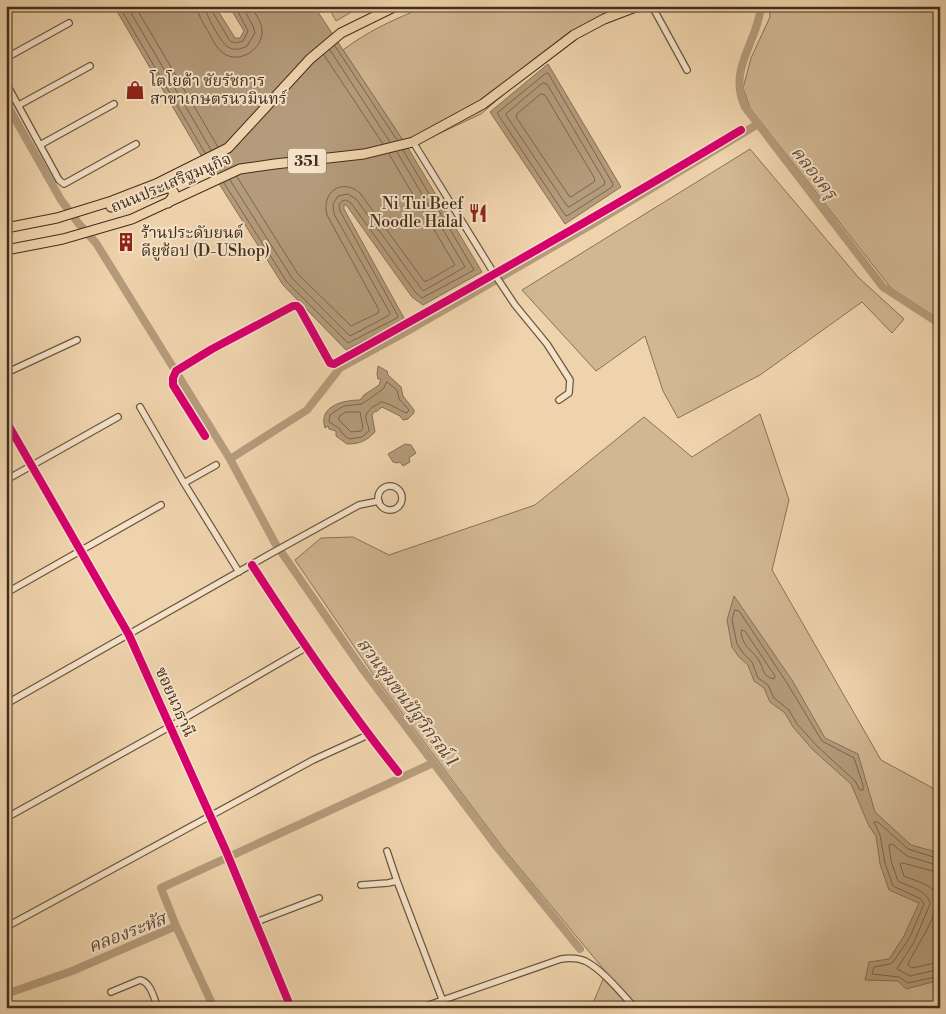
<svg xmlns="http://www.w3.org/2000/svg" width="946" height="1014" font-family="'Libre Bodoni','Noto Serif Thai',serif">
<rect width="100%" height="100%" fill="#efd3ac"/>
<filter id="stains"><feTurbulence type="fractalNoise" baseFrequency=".004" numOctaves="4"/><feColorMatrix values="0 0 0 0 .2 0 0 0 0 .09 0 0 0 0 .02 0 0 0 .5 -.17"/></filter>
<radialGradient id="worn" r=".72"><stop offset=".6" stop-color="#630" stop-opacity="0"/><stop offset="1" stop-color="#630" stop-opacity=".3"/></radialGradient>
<path fill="#d1b793" stroke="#887357" d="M328 6H351L353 11 336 21Z
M427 6H632L580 28 481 114 408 148 343 50C369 30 397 18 427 6Z
M769 6H940V320L891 288 750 108 743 88 751 58 770 17Z
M750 149 858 277 904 319 892 333 862 302 760 375 678 418 663 391 645 336 596 371 522 290Z
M760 414 789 500 772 570 881 760 940 792V1008H591L606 972 504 849 375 677 295 560 321 538 353 537 389 555 535 505 644 417 692 457Z"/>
<path fill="#b49b7b" stroke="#867055" d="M114 6H215L235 38H240L244 31 229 6H314L408 148 482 272 423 305 412 297 347 206 344 204V209L405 320 346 350 283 285 199 152Z
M548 64 621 187 565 224 490 112Z
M378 366 387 371 388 375 401 387 403 396 414 410V413L408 419 403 420 400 416 382 407 376 412 375 411 372 415 375 432C366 441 360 444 347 444L336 436V431L329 429 328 426 325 428C318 406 343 400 360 400L364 395 379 385 381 379H378L377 374Z
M405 444 411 445 416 453 409 458 410 462 403 466 400 462 398 463 393 462 388 454Z
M734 596 792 680 825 738 858 754 875 812 911 845 933 851 940 856V980L906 989 898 981 865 980 869 962 889 959 904 936 919 903 889 890 880 864 876 836 869 826 851 784 813 750 793 727 785 713 770 702 764 688 754 681 748 665 739 657 732 647 727 620Z"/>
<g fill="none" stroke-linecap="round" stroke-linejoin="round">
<path stroke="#7a654b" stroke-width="1" d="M119 6 205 153
M127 6 211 150
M135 6 218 147
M197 6C198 16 203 23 208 31 212 38 216 48 223 53 239 65 263 49 262 31 262 22 255 14 251 6
M205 6C205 14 221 43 228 47 234 51 241 49 247 46L255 33 253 26 242 6
M211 6 212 11 230 41 235 43 243 41 248 31 235 6
M335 46 397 140
M330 50 390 142
M324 55 383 144
M548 73 613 184 612 187 567 216 565 215 497 113 545 74Z
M543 83 547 84 605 182 604 185 569 207 567 206 506 115 507 113Z
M541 94 545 95 595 179 594 182 571 197 569 196 516 117 517 114Z
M237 177 298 274 351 326 378 313 379 310 327 215C321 193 341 177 360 193L424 281H427L455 265 389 154
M230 180 292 278 350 336 388 316 390 313 334 214 333 204 338 196 348 194 356 199 423 291 465 267 397 152
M224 183 287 282 348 343 397 318 398 316 340 211 339 205 342 201 346 200 351 203 416 293 422 298 474 270 403 150
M387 382 397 390 399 399 409 410 407 413C402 412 386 401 381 402 379 403 377 405 374 406 371 408 368 411 366 415 365 421 369 426 369 431L362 437 349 439 342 433 339 428 329 422 330 415 334 412 344 406 362 404 383 389Z
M346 412H360L363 428 361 431 351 432 339 420V417Z
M735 610 739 611 787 683 822 741 854 758 863 785V790H860L855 781 817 746 797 724 789 710 774 698 768 685 758 678 752 662 743 653 737 644 732 620Z
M742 630 745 631 775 676 774 679C762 677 764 668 758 659 750 648 744 648 741 633Z
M940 859 908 849 878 822H874L880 835 885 863 893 886 921 899 924 904 909 939 893 962 890 964 874 967 872 974 899 977 908 983 940 976
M940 866 907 856 892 844 889 845 891 861 898 881C909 887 928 890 930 904L914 942 897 969 910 976 940 969
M940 873 903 863 900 864 904 876C913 880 926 883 933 890 946 910 914 947 908 965L912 968 940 962"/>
<path stroke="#b49b7b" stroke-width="8" d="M761 6C758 42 727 69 745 107L883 287 940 324
M6 103 61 200 79 224 96 243 230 459 275 543 361 667 497 847 580 949
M230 459 307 410 340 368 404 333 591 225 758 124
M176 926 161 888 433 763
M6 994 72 971 176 926 214 1008"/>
<g stroke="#6c583f" stroke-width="8">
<path id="street" d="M652 6 687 70
M6 58 69 23
M6 83 59 180 64 184 136 144
M19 105 90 66
M413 142 495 275 515 305 547 344 570 380 569 393 559 400
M40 145 114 104
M6 373 77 340
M140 407 184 483 239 572
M6 421 129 635 226 851 291 1008
M205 436 173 385V378L176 371 212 349 293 306H297L300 309 330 363 334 364C471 288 607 211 741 130
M6 480 118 417
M184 483 216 465
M378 498a12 12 0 1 1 24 0a12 12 0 1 1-24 0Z
M252 565C298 636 345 706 398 772
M6 593 161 505
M6 704 270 554 359 505 379 501
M6 818 171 726 305 648
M387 851 397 881
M361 885 388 883 397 881 442 999
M256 922 319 898
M6 927 313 760 368 735
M111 992 140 980C151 982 154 999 158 1008
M420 1008 561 959C568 958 578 958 585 961 602 969 622 994 635 1008"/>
</g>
<g stroke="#402f1b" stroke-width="11">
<path id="primary" d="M111 207 170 187 174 193 172 198 168 203
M6 228 57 218 112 201 156 184 228 148 310 59 341 33 396 6
M6 250 63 239 132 219 240 169 275 164 364 154 413 142 483 104 574 35 604 19 638 6"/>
</g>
<use href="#street" stroke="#f5e2c9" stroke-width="5.5"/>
<use href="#primary" stroke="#efd3ac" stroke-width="9"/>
<g stroke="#f5e2c9" stroke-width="11">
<path id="cycleway" d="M6 421 129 635 226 851 291 1008
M205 436 173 385V378L176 371 212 349 293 306H297L300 309 330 363 334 364C471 288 607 211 741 130
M252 565C298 636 345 706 398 772"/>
</g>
<use href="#cycleway" stroke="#d6006c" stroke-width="8"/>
</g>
<defs>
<g id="shop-bare" transform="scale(1.5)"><path d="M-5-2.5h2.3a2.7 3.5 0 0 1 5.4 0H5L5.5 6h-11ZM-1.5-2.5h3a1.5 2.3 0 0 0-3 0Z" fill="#8f2418" stroke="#f5e2c9" stroke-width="2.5" paint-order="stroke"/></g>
<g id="restaurant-bare" transform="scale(1.5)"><path d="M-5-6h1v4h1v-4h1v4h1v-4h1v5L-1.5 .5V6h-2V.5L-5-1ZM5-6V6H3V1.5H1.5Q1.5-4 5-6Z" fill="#8f2418" stroke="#f5e2c9" stroke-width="2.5" paint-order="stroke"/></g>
<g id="building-bare" transform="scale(1.5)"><path d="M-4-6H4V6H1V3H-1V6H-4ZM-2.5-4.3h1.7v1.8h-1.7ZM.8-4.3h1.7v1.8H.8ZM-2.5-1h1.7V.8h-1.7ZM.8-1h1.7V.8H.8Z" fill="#8f2418" stroke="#f5e2c9" stroke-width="2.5" paint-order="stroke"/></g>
</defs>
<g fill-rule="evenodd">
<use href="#shop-bare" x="135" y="90"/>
<use href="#restaurant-bare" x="478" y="213"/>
<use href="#building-bare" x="126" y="242"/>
</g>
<g text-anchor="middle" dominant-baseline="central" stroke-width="4" stroke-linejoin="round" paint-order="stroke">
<rect fill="#f5e2c9" stroke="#76654f" stroke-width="1" x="288" y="148.5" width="38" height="25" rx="4"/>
<g font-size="15" font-weight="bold" fill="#402f1b">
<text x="307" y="161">351</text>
</g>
<g font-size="16" fill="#402f1b" stroke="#f5e2c9" text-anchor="start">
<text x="150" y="81">โตโยต้า ชัยรัชการ<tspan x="150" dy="18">สาขาเกษตรนวมินทร์</tspan></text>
<text x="463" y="204" text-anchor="end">Ni Tui Beef<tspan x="463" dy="18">Noodle Halal</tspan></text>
<text x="141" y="233">ร้านประดับยนต์<tspan x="141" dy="18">ดียูช้อป (D-UShop)</tspan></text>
</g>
<g font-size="16" fill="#402f1b" stroke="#f5e2c9">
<text transform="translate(171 183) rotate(-23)">ถนนประเสริฐมนูกิจ</text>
<text transform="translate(175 702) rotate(66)">ซอยนวธานี</text>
</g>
<g font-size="18" font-style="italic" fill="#5d4a33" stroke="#f5e2c9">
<text transform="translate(814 173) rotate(52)">คลองครุ</text>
<text transform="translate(407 702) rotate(53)">สวนชุมชนปัฐวิกรณ์ 1</text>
<text transform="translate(127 933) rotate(-21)">คลองระหัส</text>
</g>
</g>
<rect width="946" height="1014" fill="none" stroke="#efd3ac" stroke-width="25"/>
<rect x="8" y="8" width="931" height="999" fill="none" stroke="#402f1b" stroke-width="2.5"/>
<rect x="12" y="12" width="921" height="989" fill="none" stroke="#402f1b"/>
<rect width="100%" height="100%" filter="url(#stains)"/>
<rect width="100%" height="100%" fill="url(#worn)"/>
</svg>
